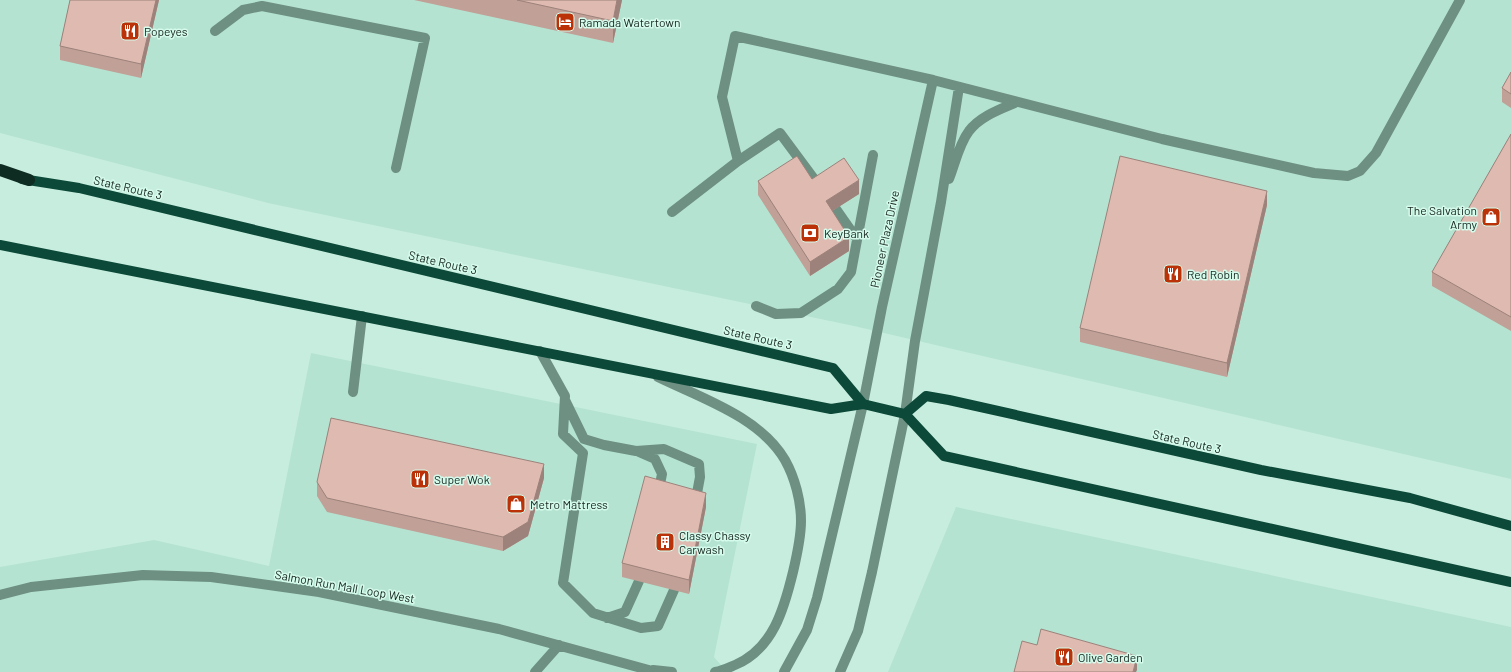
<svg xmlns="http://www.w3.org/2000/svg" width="1511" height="672" font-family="Barlow,sans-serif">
<rect width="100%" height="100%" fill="#c7edde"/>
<path fill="#b5e3d1" d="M0 0H1511V479L854 326 268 203 0 133Z
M311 353 757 444 714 657 727 672H0V567L154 540 269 566Z
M956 507 1511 627V672H888Z"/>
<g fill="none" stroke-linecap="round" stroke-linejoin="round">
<path stroke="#6d9083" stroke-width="10" d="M215 31 243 10 262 6 425 38 396 168
M738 161 722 97 735 36 933 80 1162 139 1314 173 1348 176 1360 171 1376 153 1460 0
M949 179C955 164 959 144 969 131 980 116 1001 109 1017 102
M836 209 857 239
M672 212 738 161 780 133 820 187
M756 306 776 314 801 313 838 289 851 272 873 155
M540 351 565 396 563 434 583 453 563 583 593 613 641 628 658 626 674 590
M658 377C701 398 760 417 785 460 795 478 801 501 801 521 801 538 797 555 793 572 784 609 773 649 735 665 728 668 722 671 715 672
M353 392 362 316
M565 400 584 439 604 445 636 451 664 449 699 464 700 477 695 504
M639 452 655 459 662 474 658 494
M0 595 31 587 143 575 211 577 319 592 499 629 656 672
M607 618 625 612 639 581
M653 670 672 672
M535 672 559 645
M784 672 807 630 817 598 863 404 882 307 933 80
M840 672 858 631 872 572 905 414 915 341 941 202 959 87"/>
<path stroke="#0c4938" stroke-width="10" d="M22 179 79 188 833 368 863 404
M0 245 831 409 863 404 905 414
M905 414 944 456 1511 582
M905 414 926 396 949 400 1261 470 1410 498 1511 526"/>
<path stroke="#0f2c22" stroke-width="12" d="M0 170 29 180"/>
</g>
<path fill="#c0a097" d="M70 0H159L141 78 60 60V46Z
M414 0H622L613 43Z
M1511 72V108L1502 102V88Z
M1511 134V331L1432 286V272Z
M812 179 859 194 832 211 849 251 810 276 758 195V181Z
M1267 205 1227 377 1080 342V328Z
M544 478 528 536 503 551 327 512 317 496V482Z
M706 507 689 594 622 577V563Z"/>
<path fill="#9c827b" d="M156 0H159L141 78V64Z
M617 0H622L613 43V21Z
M859 180V194L826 215V201Z
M1267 191V205L1227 377V363Z
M849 237V251L810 276V262Z
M544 464V478L528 536 503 551V537Z
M706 493V507L689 594V580Z
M1137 656V670L1136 672H1133Z"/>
<path fill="#dfbab0" stroke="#9c827b" d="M70 0H156L141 64 60 46Z
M517 0H617L613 21Z
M1511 72V94L1502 88Z
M1511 134V317L1432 272Z
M797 156 812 179 844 158 859 180 826 201 849 237 810 262 758 181Z
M1120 156 1267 191 1227 363 1080 328Z
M331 418 544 464 528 522 503 537 327 498 317 482Z
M645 476 706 493 689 580 622 563Z
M1041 629 1137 656 1133 672H1014L1022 641 1037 645Z"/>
<defs>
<g id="hotel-square" transform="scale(1)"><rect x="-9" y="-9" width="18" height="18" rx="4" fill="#bc3208" stroke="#d4fbeb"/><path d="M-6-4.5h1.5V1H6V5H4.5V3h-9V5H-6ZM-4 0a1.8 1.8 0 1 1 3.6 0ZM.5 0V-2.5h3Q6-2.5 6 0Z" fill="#fff"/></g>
<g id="restaurant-square" transform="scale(1)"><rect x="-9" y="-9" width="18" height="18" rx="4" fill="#bc3208" stroke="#d4fbeb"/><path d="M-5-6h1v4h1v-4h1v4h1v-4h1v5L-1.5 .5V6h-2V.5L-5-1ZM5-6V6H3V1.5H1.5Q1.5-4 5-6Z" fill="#fff"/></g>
<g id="shop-square" transform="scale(1)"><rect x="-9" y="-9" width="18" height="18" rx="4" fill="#bc3208" stroke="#d4fbeb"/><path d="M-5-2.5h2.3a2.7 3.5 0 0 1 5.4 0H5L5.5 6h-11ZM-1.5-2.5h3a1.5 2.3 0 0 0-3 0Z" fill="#fff"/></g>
<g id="bank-square" transform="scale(1)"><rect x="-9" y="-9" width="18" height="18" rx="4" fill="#bc3208" stroke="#d4fbeb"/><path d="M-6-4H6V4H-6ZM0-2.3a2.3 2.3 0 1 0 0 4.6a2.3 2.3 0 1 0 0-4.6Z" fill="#fff"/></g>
<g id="building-square" transform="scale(1)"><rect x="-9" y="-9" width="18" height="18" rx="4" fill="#bc3208" stroke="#d4fbeb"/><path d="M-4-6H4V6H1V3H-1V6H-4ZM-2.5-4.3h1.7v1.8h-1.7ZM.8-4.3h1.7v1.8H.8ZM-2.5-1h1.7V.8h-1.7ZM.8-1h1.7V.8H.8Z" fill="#fff"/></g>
</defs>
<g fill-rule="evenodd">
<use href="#hotel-square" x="565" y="22"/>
<use href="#restaurant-square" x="130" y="31"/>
<use href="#shop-square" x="1491" y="217"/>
<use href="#bank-square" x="810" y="233"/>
<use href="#restaurant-square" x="1173" y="274"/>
<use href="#restaurant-square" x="420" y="479"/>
<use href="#shop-square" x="516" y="504"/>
<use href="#building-square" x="665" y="542"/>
<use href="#restaurant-square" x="1064" y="657"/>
</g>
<g text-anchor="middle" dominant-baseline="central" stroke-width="3" stroke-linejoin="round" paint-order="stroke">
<g font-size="12" fill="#16251f" stroke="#d4fbeb" text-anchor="start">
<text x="579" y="22">Ramada Watertown</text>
<text x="144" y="31">Popeyes</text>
<text x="1477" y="210" text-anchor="end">The Salvation<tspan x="1477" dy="14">Army</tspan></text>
<text x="824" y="233">KeyBank</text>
<text x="1187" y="274">Red Robin</text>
<text x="434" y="479">Super Wok</text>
<text x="530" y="504">Metro Mattress</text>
<text x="679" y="535">Classy Chassy<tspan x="679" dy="14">Carwash</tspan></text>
<text x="1078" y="657">Olive Garden</text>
</g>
<g font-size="12" fill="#16251f" stroke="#d4fbeb">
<text transform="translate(128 187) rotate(13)">State Route 3</text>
<text transform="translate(884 239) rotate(-78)">Pioneer Plaza Drive</text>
<text transform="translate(443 262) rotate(13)">State Route 3</text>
<text transform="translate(758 337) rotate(13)">State Route 3</text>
<text transform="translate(1187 441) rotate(13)">State Route 3</text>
<text transform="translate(345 586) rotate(10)">Salmon Run Mall Loop West</text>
</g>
</g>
</svg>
